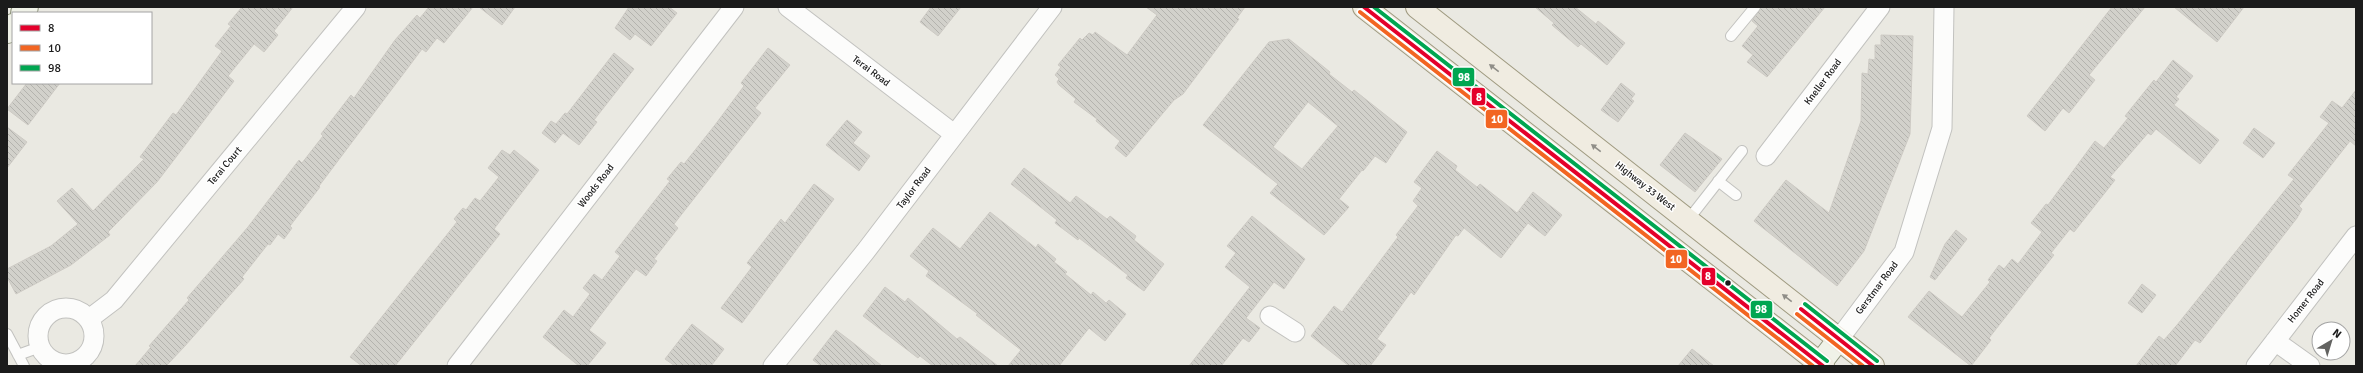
<svg xmlns="http://www.w3.org/2000/svg" width="2363" height="373" font-family="Signika,sans-serif">
<defs>
<pattern id="building-back-hatch" width="6" height="6" patternUnits="userSpaceOnUse"><rect width="6" height="6" fill="#d2d1cb"/><path d="M-1 5l2 2M0 0l6 6M5-1l2 2" fill="none" stroke="#b4b3ae"/></pattern>
</defs>
<rect width="100%" height="100%" fill="#eae9e2"/>
<path fill="url(#building-back-hatch)" stroke="#cdcac4" fill-rule="evenodd" d="M242 7H293L274 31 278 35 264 52 254 44 228 76 234 81 157 182 108 232 110 235 71 265 16 294 7 277V269L51 246 78 224 57 201 72 188 93 211 144 159 140 157 173 113 176 115 222 51 215 46 231 26 228 24Z
M429 7H473L444 43 437 38 426 52 422 49 319 186 320 187 290 226 292 228 284 239 278 234 270 245 268 244 242 277 244 279 184 347 166 366H135L151 347 149 346 189 300 187 298 248 227 299 160 302 163 323 136 321 134 351 95 354 98 395 40 417 15 420 18Z
M479 7H515L502 25Z
M629 7H669L677 13 651 46 635 34 630 40 615 28Z
M931 7H961L938 36 920 22Z
M1146 7H1245L1237 18 1239 19 1183 94 1174 100 1126 157 1115 148 1120 141 1096 121 1097 119 1074 102 1076 99 1059 85 1057 82 1059 79 1055 75 1061 67 1058 65 1080 38 1082 40 1089 33 1093 35 1095 32 1127 55 1157 15Z
M1535 7H1575L1596 24 1598 21 1625 43 1607 65 1581 44 1578 47 1552 25 1554 23Z
M1761 7H1825L1767 77 1747 62 1753 55 1742 46 1758 26 1752 21Z
M2112 7H2145L2089 75 2095 80 2069 113 2063 108 2045 131 2027 116Z
M2174 7H2244L2217 42Z
M1881 35 1913 36 1910 134 1864 251 1837 286 1754 221 1786 180 1829 213 1861 121 1862 73 1868 74 1869 59 1875 60V45H1881Z
M1289 39 1330 72 1329 74 1352 92 1354 90 1407 132 1386 163 1375 156 1363 171 1362 170 1339 199 1349 207 1324 235 1270 193 1278 184 1203 125 1269 42ZM1308 102 1338 126 1302 169 1273 147Z
M768 48 790 65 755 108 761 113 674 224 678 228 654 259 657 261 646 276 636 269 589 330 606 343 587 366H579L543 337 564 310 573 317 590 294 583 288 594 274 602 280 620 256 615 252 670 181 667 179 681 162 684 164 715 125 744 86 741 83Z
M614 53 634 69 594 120 597 122 579 145 563 133 555 143 542 133 551 121 556 124 565 113 567 114Z
M2173 60 2193 76 2176 97 2179 99 2174 105 2219 140 2200 164 2156 129 2151 135 2148 133 2110 177 2115 180 2074 232 2070 229 2051 253 2054 255 1989 338 1991 340 1971 366 1908 317 1929 291 1962 317 1990 282 1988 280 1999 265 2004 269 2012 259 2018 264 2042 232 2031 223 2046 204 2048 205 2095 141 2104 148 2128 118 2125 116 2154 80 2156 82Z
M27 83H60L28 125 7 109Z
M1621 83 1635 94 1631 99 1634 101 1618 122 1601 110Z
M2356 90V146L2350 141 2299 206 2302 209 2297 218 2200 343 2195 340 2175 366H2136L2159 336 2164 340 2177 325 2294 179 2288 175 2329 123 2320 117 2332 101 2342 108Z
M847 120 862 132 853 143 870 156 859 171 826 145Z
M7 127 27 142 7 168Z
M2254 128 2275 143 2263 158 2243 143Z
M1685 133 1722 159 1695 192 1660 165Z
M502 150 510 155 514 150 539 170 494 229 500 234 395 366H362L350 357 457 222 454 219 463 208 466 210 475 198 480 201 499 177 488 168Z
M1437 151 1457 166 1455 170 1477 187 1480 184 1517 213 1533 192 1562 215 1545 236 1528 223 1501 258 1464 228 1458 236 1456 235 1414 295 1411 292 1377 339 1386 345 1370 366H1349L1311 336 1334 306 1342 312 1398 237 1396 235 1418 206 1413 201 1422 188 1414 182Z
M1024 168 1070 203 1076 196 1107 219 1110 216 1136 236 1134 240 1164 264 1144 291 1126 278 1128 275 1079 238 1078 240 1055 223 1057 220 1011 184Z
M814 184 834 199 742 323 721 308 752 267 747 263 781 219 785 223Z
M990 212 1036 248 1038 244 1056 259 1054 262 1067 272 1065 274 1091 295 1093 292 1106 303 1109 300 1126 314 1105 341 1089 328 1059 366H1008L1021 350 976 315 978 314 926 276 929 271 910 256 933 228 960 249Z
M1252 216 1305 259 1284 289 1274 282 1246 318 1260 328 1249 342 1243 338 1221 366H1189L1250 287 1225 267 1236 253 1227 246Z
M1956 230 1967 239 1935 280 1930 277 1945 244Z
M2142 284 2156 295 2142 313 2128 303Z
M885 287 905 302 908 298 957 339 960 337 998 366H933L920 356 918 358 863 316Z
M692 324 724 349 711 366H675L665 359Z
M836 330 852 342 882 366H821L813 360Z
M1692 349 1714 366H1678Z"/>
<g fill="none" stroke-linecap="round" stroke-linejoin="round">
<g stroke="#c2c2bf" stroke-width="12">
<path id="lane" d="M1731 36 1755 7
M1718 181 1736 195
M1688 220 1742 151
M7 334 24 366
M18 355 40 347"/>
</g>
<g stroke="#c2c2bf" stroke-width="21">
<path id="street" d="M788 7 954 134
M1766 156 1880 7
M38 336a28 28 0 1 1 56 0a28 28 0 1 1-56 0Z
M1270 316 1295 332
M89 319 114 300 356 7
M1839 339 1904 252 1942 128 1944 7
M2275 341 2310 366
M457 366 734 7
M773 366 865 252 1052 7
M2256 366 2356 236"/>
</g>
<g stroke="#8e947b" stroke-width="24">
<path id="secondary" d="M22 13 27 7
M7 32 13 25
M1818 366 1839 339"/>
</g>
<g stroke="#9f9a80" stroke-width="24">
<path id="primary" d="M1364 7 1823 366
M1417 7 1873 366"/>
</g>
<use href="#lane" stroke="#fcfcfb" stroke-width="10"/>
<use href="#street" stroke="#fcfcfb" stroke-width="19"/>
<use href="#secondary" stroke="#f0f2e8" stroke-width="22"/>
<use href="#primary" stroke="#f0ece1" stroke-width="22"/>
<g stroke="#fff" stroke-width="7">
<path id="bus-1" d="M1364 7 1823 366
M1801 309 1873 366"/>
</g>
<g stroke="#fff" stroke-width="7">
<path id="bus-2" d="M1360 12 1813 366
M1797 314 1863 366"/>
</g>
<g stroke="#fff" stroke-width="7">
<path id="bus-3" d="M1374 7 1827 361
M1805 304 1877 361"/>
</g>
<use href="#bus-1" stroke="#e4002b" stroke-width="4"/>
<use href="#bus-2" stroke="#f26522" stroke-width="4"/>
<use href="#bus-3" stroke="#00a651" stroke-width="4"/>
</g>
<defs><path id="oneway-solid" d="M-6-.8H1V-3.2L6.5 0L1 3.2V.8H-6Z"/></defs>
<g fill="#908e88">
<use href="#oneway-solid" transform="translate(1494 68) rotate(-142)"/>
<use href="#oneway-solid" transform="translate(1596 148) rotate(-142)"/>
<use href="#oneway-solid" transform="translate(1787 298) rotate(-142)"/>
</g>
<circle fill="#1b1b1b" stroke="#fff" stroke-width="1.5" cx="1728" cy="283" r="3.5"/>
<g text-anchor="middle" dominant-baseline="central" stroke-width="3" stroke-linejoin="round" paint-order="stroke">
<g font-size="10" fill="#1b1b1b" stroke="#fff">
<text transform="translate(871 71) rotate(37)">Terai Road</text>
<text transform="translate(1823 82) rotate(-53)">Kneller Road</text>
<text transform="translate(225 166) rotate(-50)">Terai Court</text>
<text transform="translate(596 186) rotate(-52)">Woods Road</text>
<text transform="translate(1645 186) rotate(38)">Highway 33 West</text>
<text transform="translate(914 188) rotate(-53)">Taylor Road</text>
<text transform="translate(1877 288) rotate(-53)">Gerstmar Road</text>
<text transform="translate(2306 301) rotate(-52)">Homer Road</text>
</g>
</g>
<g stroke="#fff" stroke-width="1.5">
<rect x="1452" y="67" width="23" height="20" rx="4" fill="#00a651"/>
<rect x="1471" y="87" width="15" height="19" rx="4" fill="#e4002b"/>
<rect x="1485" y="109" width="23" height="20" rx="4" fill="#f26522"/>
<rect x="1665" y="249" width="23" height="20" rx="4" fill="#f26522"/>
<rect x="1701" y="267" width="15" height="19" rx="4" fill="#e4002b"/>
<rect x="1750" y="300" width="23" height="19" rx="4" fill="#00a651"/>
</g>
<g font-size="11" text-anchor="middle" font-weight="bold" fill="#fff">
<text x="1464" y="81">98</text>
<text x="1479" y="101">8</text>
<text x="1497" y="123">10</text>
<text x="1676" y="263">10</text>
<text x="1708" y="280">8</text>
<text x="1761" y="313">98</text>
</g>
<rect width="2363" height="373" fill="none" stroke="#1b1b1b" stroke-width="16"/>
<rect x="12" y="12" width="140" height="72" fill="#ffffff" stroke="#a4a4a4"/>
<rect x="20" y="25" width="20" height="6" fill="#e4002b" stroke="#a4a4a4"/>
<text x="48" y="32" font-size="12" fill="#1b1b1b">8</text>
<rect x="20" y="45" width="20" height="6" fill="#f26522" stroke="#a4a4a4"/>
<text x="48" y="52" font-size="12" fill="#1b1b1b">10</text>
<rect x="20" y="65" width="20" height="6" fill="#00a651" stroke="#a4a4a4"/>
<text x="48" y="72" font-size="12" fill="#1b1b1b">98</text>
<g transform="translate(2331 341) rotate(38)"><circle r="19" fill="#ffffff" stroke="#a4a4a4"/>
<path d="M0-3L7 15L0 10L-7 15Z" fill="#636361"/>
<text y="-6" font-size="11" font-weight="bold" text-anchor="middle" fill="#1b1b1b">N</text>
</g>
</svg>
